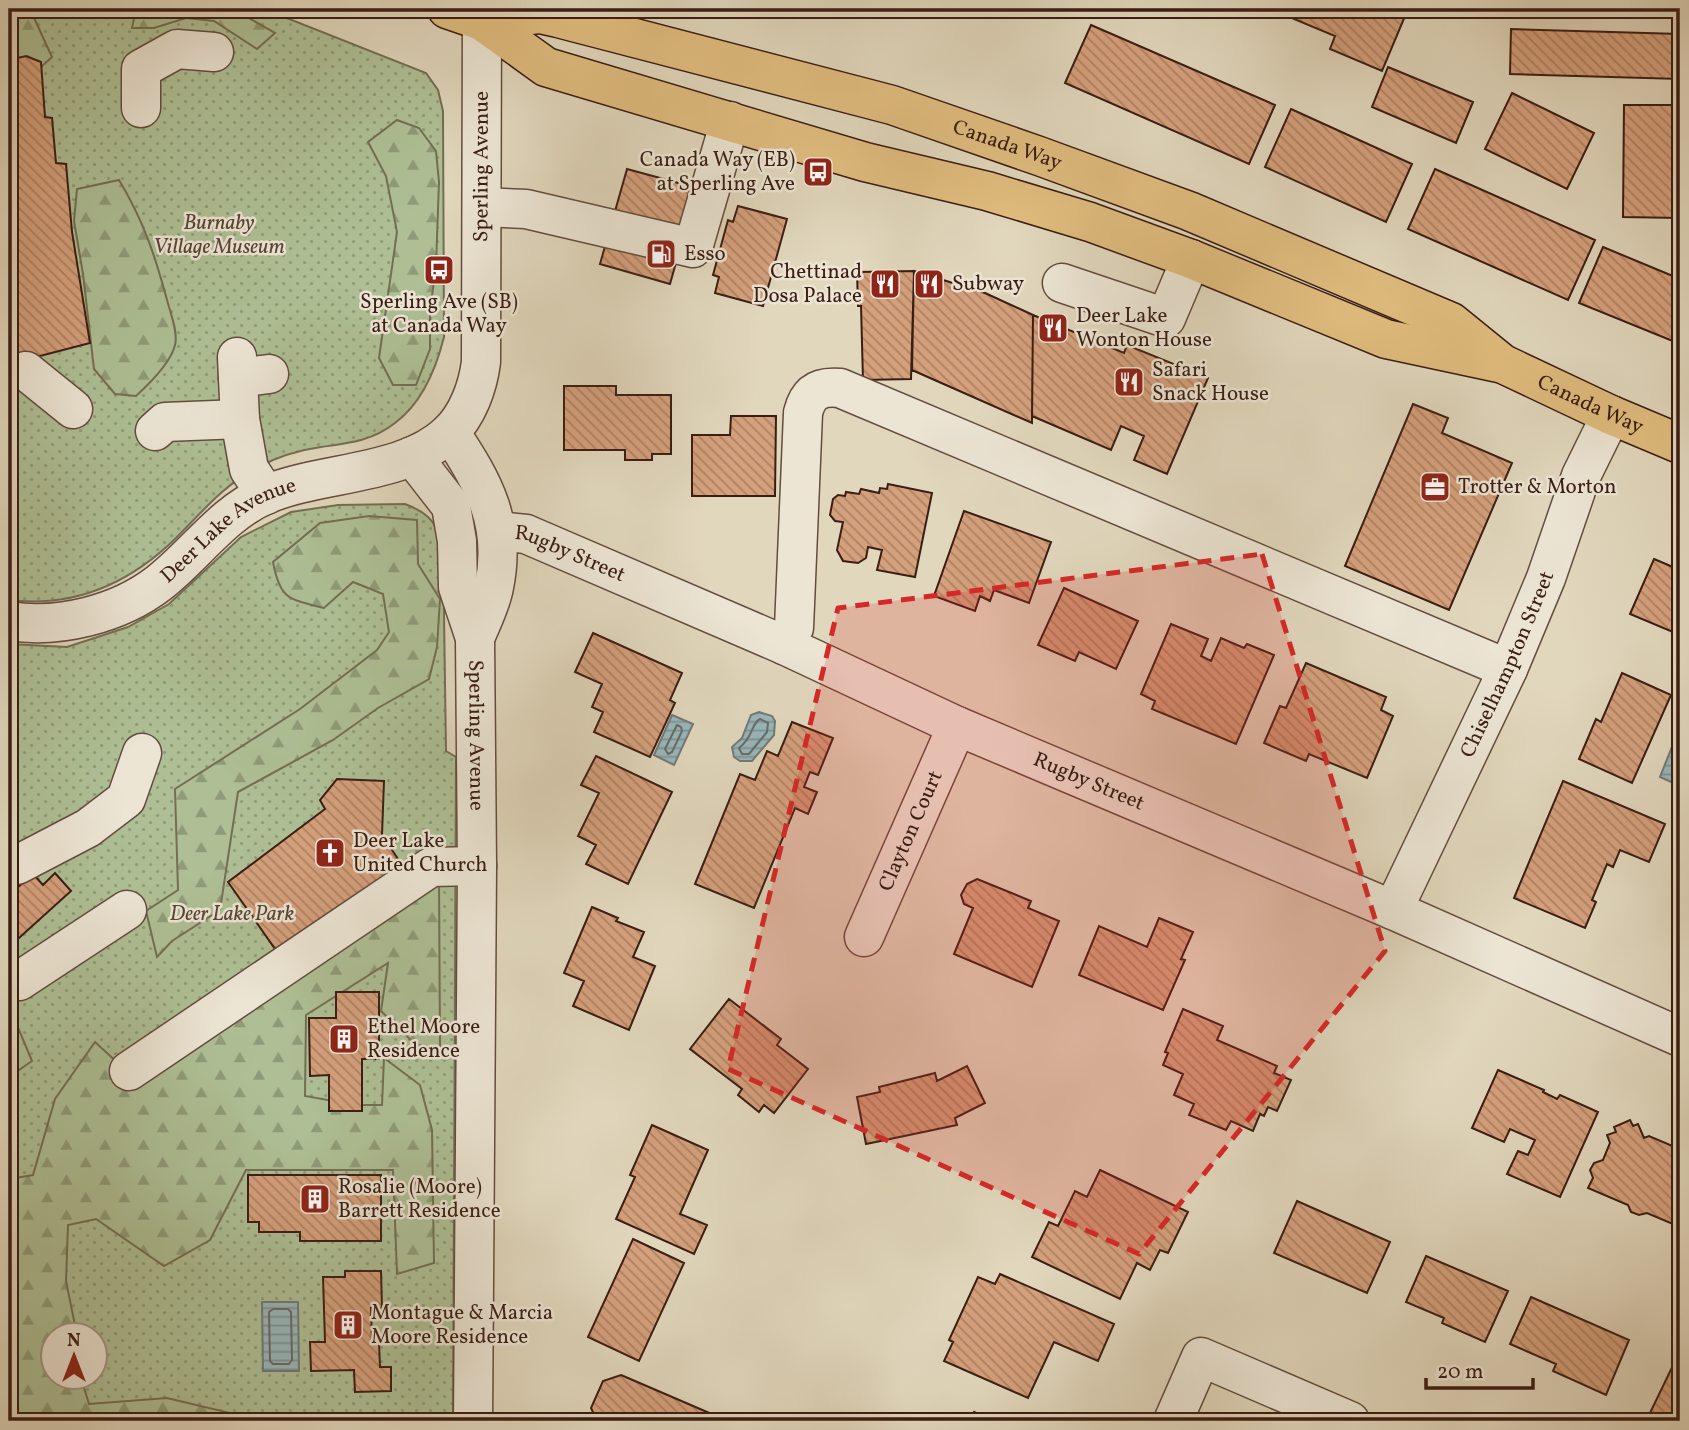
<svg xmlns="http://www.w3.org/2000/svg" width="1689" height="1430" font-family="Vollkorn,serif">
<defs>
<pattern id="green-dots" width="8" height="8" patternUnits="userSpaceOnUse" patternTransform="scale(1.75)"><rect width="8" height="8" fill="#aebf95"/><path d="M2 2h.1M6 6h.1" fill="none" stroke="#8f9b78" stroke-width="1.8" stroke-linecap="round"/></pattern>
<pattern id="forest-firs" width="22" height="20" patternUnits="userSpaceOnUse" patternTransform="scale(1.75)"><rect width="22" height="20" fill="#aebf95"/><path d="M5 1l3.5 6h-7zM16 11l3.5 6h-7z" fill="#8f9b78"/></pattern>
<pattern id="water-rules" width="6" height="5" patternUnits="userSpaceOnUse" patternTransform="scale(1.75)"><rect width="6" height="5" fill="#98b7bb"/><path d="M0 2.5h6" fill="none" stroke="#7d9497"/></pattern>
<pattern id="building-back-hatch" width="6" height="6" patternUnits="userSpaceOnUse" patternTransform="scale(1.75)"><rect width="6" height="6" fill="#d5a07c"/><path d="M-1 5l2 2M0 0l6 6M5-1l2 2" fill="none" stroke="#ae8264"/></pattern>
</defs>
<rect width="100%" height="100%" fill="#e1d7bd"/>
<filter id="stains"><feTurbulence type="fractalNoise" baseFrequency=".00286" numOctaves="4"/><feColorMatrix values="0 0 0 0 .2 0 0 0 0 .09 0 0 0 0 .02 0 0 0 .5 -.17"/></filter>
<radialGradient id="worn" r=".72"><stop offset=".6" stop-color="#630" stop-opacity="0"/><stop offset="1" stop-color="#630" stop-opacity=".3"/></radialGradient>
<path fill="url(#green-dots)" stroke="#746e54" stroke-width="2" fill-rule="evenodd" d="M9 9H264L426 73 438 90 443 111 444 337C436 369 422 403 395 423 372 441 349 443 321 447 299 450 275 458 256 468 224 485 201 513 176 538 129 584 75 608 9 600Z
M405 504C429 513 437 523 443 547L446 751 456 757V763L453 1421H9V644L67 647 128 627 169 604 241 537 291 512 338 505ZM52 1336H94V1378H52Z"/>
<path fill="url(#forest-firs)" stroke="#746e54" stroke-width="2" d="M9 9H30L52 57 30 77 9 63Z
M136 9H233L275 33 257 49 214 21 186 18 154 28H132Z
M397 120 419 128 436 151 439 182 436 265 430 312V349L416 385H393L379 358 397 232 386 176 368 142Z
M119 180C145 223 156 259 169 307 172 317 178 334 175 345 171 362 148 385 136 396L115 394 94 369 83 274 74 221 77 189Z
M369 516 417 520 418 564 440 599 437 647 429 679 378 708 333 740 238 792 220 910 172 941 157 957 146 911 178 890 175 789 300 709 377 650 389 632 383 594 353 582 324 608C289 599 280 600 273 562L320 523Z
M439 878 440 1047 416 1045 381 1011 388 963 306 1015 305 1096 356 1105H382L384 1058 420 1085 432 1130 434 1263 397 1274 393 1170H246L210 1240 164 1266 96 1219 68 1225 66 1281 77 1335 52 1336V1378H81L89 1404 167 1398 247 1417 239 1421H9V1335L13 1329 9 1321V1179L33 1175 55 1099 95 1042 133 1077Z
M9 1006 32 1061 9 1077Z"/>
<path fill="url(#water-rules)" stroke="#727978" stroke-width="2" d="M759 712 772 716 775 721 774 735 752 761H740L734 757 732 747 742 738 751 715Z
M1678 712 1680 713V786L1660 777 1679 729 1675 720Z
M672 715 693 724 674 765 654 755Z
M262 1302H298L299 1371H263Z"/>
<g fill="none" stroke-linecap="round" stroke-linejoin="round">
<path stroke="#696a67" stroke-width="2" d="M760 719 768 723 767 732 749 754H742L739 748C754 737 751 723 760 719Z
M677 725 681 727 682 731 672 752 668 754 665 749Z
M273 1309H288L291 1312 292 1360 289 1364H273L270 1361 269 1312Z"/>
</g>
<path fill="url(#building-back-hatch)" stroke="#3a1d13" stroke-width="2" d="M1270 9H1408L1382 71 1330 49 1335 36Z
M1091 25 1275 105 1249 164 1065 83Z
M1511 29 1680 34V79L1510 74Z
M26 56 41 62 45 117 52 118 56 163 66 164 72 232 90 343 13 363 9 346V60Z
M1388 67 1473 102 1456 143 1372 107Z
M1512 93 1594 133 1567 189 1485 149Z
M1624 105H1680V218L1623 217Z
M1291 109 1412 164 1386 222 1265 167Z
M627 169 697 188 670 284 600 264Z
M1435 169 1595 240 1568 300 1408 229Z
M738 206 787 219 763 306 715 293 719 277 713 275 728 220 733 222Z
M1603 247 1680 279V344L1579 303Z
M914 271 911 379 863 380 861 306H858L857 272Z
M914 271 985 293 1033 315 1032 423 912 370Z
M1033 315 1124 353 1127 345 1208 378 1167 474 1134 460 1144 436 1121 426 1111 450 1032 416Z
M564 386H616V395H671V454H652V460H625V450H564Z
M1413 404 1448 418 1442 433 1512 463 1449 610 1345 566Z
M731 416H776L775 496H692V435H730Z
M888 484 932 493 915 577 877 570 882 550 868 547 866 558 858 563 843 561 837 550 843 522 835 521 830 515 833 499 838 495 845 496 846 492 859 494 861 489 879 493 880 488 887 489Z
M964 511 1051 542 1029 603 994 590 990 601 980 596 975 611 934 596Z
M1654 559 1680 570V635L1630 614Z
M1064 588 1138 621 1116 669 1079 652 1075 661 1038 645Z
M1171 624 1208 639 1201 656 1211 661 1221 638 1244 648 1247 644 1274 655 1236 744 1152 709 1155 701 1141 694Z
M593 633 682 673 670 700 675 703 650 757 594 732 603 712 592 707 602 684 575 672Z
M1306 663 1386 697 1381 710 1393 716 1367 778 1309 754 1306 761 1264 743 1280 706 1286 708Z
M1622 673 1671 695 1632 783 1579 759 1596 719 1601 722Z
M792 722 833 738 818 775 810 772 804 787 817 792 808 814 795 808 754 908 695 884 740 774 755 780 767 751 778 756Z
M596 756 672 792 628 884 586 864 596 845 578 836 599 793 581 785Z
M337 779 384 781 382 835 406 871 280 956 228 882 325 809 320 800Z
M1563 781 1665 824 1649 862 1620 850 1613 867 1607 864 1592 900 1596 902 1585 928 1514 898Z
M55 873 71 891 9 947V878L17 888 33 874 43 885Z
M977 879 1031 901 1028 908 1059 921 1032 987 954 954 973 908 964 904 961 895 967 884Z
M592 907 618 918 616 921 644 932 633 957 655 966 629 1030 573 1006 584 981 564 973Z
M1159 918 1193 932 1181 959 1185 960 1163 1010 1079 975 1099 926 1147 947Z
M336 992H379V1059H362V1111H329V1075L310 1076 309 1018H336Z
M729 999 781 1039 777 1045 808 1069 774 1113 764 1105 759 1112 738 1095 742 1089 690 1049Z
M1183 1009 1223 1026 1217 1040 1277 1066 1274 1073 1291 1080 1277 1111 1268 1107 1264 1116 1260 1114 1253 1131 1231 1121 1226 1130 1189 1115 1194 1104 1174 1095 1183 1074 1163 1065 1168 1053 1165 1052Z
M967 1066 985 1103 955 1118 957 1125 866 1144 857 1097 880 1092 879 1087 935 1073 937 1081Z
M1498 1070 1544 1090 1543 1092 1557 1099 1560 1095 1598 1112 1560 1197 1507 1174 1518 1151 1528 1155 1535 1140 1510 1129 1504 1142 1472 1128Z
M1630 1120 1633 1126 1638 1124 1644 1138 1649 1136 1675 1147 1674 1150 1680 1152V1227L1647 1213 1639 1215 1631 1212 1628 1205 1588 1188 1593 1178 1590 1170 1594 1163 1603 1160 1610 1143 1607 1135 1616 1132 1614 1127Z
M652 1125 708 1150 680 1214 707 1225 694 1254 616 1219 635 1177 630 1175Z
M1100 1170 1188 1212 1168 1253 1160 1250 1150 1270 1137 1263 1120 1299 1032 1257 1049 1222 1058 1226 1075 1191 1087 1197Z
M248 1175H381V1241H300V1232H259V1222H248Z
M1297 1201 1390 1242 1367 1293 1274 1253Z
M633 1239 684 1263 639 1361 588 1337Z
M1426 1256 1508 1291 1485 1342 1442 1323 1444 1318 1406 1302Z
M345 1271H381L382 1308H371L372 1342H379L380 1367H391V1391L355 1392 354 1370 311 1371 310 1342H325L323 1277H345Z
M1000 1274 1114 1324 1098 1361 1054 1342 1028 1398 944 1361 953 1342 949 1340 978 1277 995 1284Z
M1531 1297 1629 1340 1606 1395 1553 1371 1556 1364 1510 1344Z
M1679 1353 1680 1421H1663L1649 1415Z
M621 1375 728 1421H601L596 1419 591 1408 603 1381Z
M974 1412 994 1421H970Z"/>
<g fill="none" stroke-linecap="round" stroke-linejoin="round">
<g stroke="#644c3e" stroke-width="41">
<g id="minor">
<path d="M141 108V69L177 49 214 52"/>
<path d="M482 207 526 209 693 248 730 121"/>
<path d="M1062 283 1166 318 1191 259"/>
<path d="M237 357 238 378 269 374"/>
<path d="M26 371 73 409"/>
<path d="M238 378 240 419 249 469 266 495"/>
<path d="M155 431 165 422 240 419"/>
<path d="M450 432C484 483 507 524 494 587 491 604 482 621 475 638"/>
<path id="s1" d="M412 456 451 506 457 541 458 587 475 638 477 866 473 1421"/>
<path id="s2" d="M497 531 526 534 784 645 957 726 1393 910 1680 1037"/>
<path id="s3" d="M9 621C59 629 119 614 159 583 196 554 222 514 265 495 321 471 404 476 449 433 468 415 478 386 481 362L482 9"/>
<path d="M784 645 794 628 803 413C808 392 819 386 840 388L1508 669"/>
<path d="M9 865H17L88 828 126 799 142 753"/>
<path id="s4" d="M1393 910 1508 669 1546 578 1581 476 1611 415"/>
<path id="s5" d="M864 937 957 726"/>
<path d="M19 981 127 910"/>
<path d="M129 1071 431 867 477 866"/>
<path d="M1173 1421 1201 1357 1350 1421"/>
</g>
</g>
<g stroke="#3a1d13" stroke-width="41">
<g id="major">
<path id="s6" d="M447 9 482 21 546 67 865 162 987 191 1090 222 1191 259 1386 339 1503 364 1611 415 1680 444"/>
<path id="s7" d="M482 21 540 14 558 18 892 105 1039 156 1189 211 1451 322 1499 361"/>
</g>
</g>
<use href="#minor" stroke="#ece5d4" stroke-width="38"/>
<use href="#major" stroke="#e0bc7e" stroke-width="38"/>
</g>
<path fill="#d62828" fill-opacity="0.2" stroke="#d62828" stroke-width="5" stroke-dasharray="14 9" stroke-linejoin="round" d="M1262 554 1385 951 1139 1254 728 1069 838 608Z"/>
<defs>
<g id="bus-square" transform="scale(1.575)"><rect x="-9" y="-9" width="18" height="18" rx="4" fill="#8f2418" stroke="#ece5d4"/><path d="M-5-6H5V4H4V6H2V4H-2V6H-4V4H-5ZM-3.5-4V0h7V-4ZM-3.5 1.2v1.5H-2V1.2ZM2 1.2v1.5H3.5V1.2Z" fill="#fff"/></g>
<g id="fuel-square" transform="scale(1.575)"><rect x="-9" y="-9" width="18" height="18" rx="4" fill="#8f2418" stroke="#ece5d4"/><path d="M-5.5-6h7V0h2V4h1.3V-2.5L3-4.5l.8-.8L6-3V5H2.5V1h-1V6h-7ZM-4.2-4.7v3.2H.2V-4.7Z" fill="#fff"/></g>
<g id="restaurant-square" transform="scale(1.575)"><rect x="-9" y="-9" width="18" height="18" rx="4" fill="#8f2418" stroke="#ece5d4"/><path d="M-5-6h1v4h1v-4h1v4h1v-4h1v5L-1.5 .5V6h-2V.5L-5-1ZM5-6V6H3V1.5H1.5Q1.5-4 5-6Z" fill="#fff"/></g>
<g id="office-square" transform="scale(1.575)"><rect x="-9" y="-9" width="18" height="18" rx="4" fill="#8f2418" stroke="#ece5d4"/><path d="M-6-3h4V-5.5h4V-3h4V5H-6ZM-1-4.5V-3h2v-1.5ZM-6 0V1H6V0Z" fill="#fff"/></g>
<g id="church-square" transform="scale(1.575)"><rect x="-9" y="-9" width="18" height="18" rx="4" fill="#8f2418" stroke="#ece5d4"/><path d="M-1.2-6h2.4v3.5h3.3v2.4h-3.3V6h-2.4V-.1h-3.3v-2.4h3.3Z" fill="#fff"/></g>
<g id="building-square" transform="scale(1.575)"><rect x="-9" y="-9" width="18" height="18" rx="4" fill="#8f2418" stroke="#ece5d4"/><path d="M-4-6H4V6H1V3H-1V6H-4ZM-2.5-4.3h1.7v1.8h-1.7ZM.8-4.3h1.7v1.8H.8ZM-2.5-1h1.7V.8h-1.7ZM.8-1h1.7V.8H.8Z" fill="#fff"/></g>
</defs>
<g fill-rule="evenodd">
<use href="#bus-square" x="818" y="172"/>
<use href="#fuel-square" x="661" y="254"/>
<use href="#bus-square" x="439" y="270"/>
<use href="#restaurant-square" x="885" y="284"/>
<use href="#restaurant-square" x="929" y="284"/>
<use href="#restaurant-square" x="1053" y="328"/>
<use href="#restaurant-square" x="1129" y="382"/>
<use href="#office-square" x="1435" y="487"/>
<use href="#church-square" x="330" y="853"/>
<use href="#building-square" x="344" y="1039"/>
<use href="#building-square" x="315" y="1199"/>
<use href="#building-square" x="348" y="1325"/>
</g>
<g text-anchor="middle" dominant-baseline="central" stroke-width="5" stroke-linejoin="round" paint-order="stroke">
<g font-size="21" fill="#3a1d13" stroke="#ece5d4">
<text stroke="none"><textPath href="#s7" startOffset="544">Canada Way</textPath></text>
<text stroke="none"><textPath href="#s3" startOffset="768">Sperling Avenue</textPath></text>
<text stroke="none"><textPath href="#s6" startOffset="1216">Canada Way</textPath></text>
<text stroke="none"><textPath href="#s3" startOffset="247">Deer Lake Avenue</textPath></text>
<text stroke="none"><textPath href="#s2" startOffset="77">Rugby Street</textPath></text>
<text stroke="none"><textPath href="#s4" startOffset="271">Chiselhampton Street</textPath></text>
<text stroke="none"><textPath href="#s1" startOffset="296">Sperling Avenue</textPath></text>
<text stroke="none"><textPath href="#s2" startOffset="644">Rugby Street</textPath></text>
<text stroke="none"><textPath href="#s5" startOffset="116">Clayton Court</textPath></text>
</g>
<g font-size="21" fill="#3a1d13" stroke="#ece5d4" text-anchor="start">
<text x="795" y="160" text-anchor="end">Canada Way (EB)<tspan x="795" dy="24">at Sperling Ave</tspan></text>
<text x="684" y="254">Esso</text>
<text x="862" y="272" text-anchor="end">Chettinad<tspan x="862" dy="24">Dosa Palace</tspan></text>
<text x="952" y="284">Subway</text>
<text x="439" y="302" text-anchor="middle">Sperling Ave (SB)<tspan x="439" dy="24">at Canada Way</tspan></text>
<text x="1076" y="316">Deer Lake<tspan x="1076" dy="24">Wonton House</tspan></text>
<text x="1152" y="370">Safari<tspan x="1152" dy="24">Snack House</tspan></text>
<text x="1458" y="487">Trotter &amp; Morton</text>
<text x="353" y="841">Deer Lake<tspan x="353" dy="24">United Church</tspan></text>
<text x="367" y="1027">Ethel Moore<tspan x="367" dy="24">Residence</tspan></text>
<text x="338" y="1187">Rosalie (Moore)<tspan x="338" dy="24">Barrett Residence</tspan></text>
<text x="371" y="1313">Montague &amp; Marcia<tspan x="371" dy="24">Moore Residence</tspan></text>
</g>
<g font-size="21" font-style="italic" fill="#574634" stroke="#ece5d4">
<text x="219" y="223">Burnaby<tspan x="219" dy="24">Village Museum</tspan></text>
<text x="232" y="914">Deer Lake Park</text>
</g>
</g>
<rect width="1689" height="1430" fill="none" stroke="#e1d7bd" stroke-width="35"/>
<rect x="10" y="10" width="1668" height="1409" fill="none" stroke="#3a1d13" stroke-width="3.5"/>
<rect x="18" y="18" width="1654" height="1395" fill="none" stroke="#3a1d13" stroke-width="2"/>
<g transform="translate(74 1356)"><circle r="33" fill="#ece5d4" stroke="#a59587" stroke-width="2"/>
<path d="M0-5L12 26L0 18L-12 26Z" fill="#8f2418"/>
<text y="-10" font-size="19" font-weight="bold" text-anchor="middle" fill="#3a1d13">N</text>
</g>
<path d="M1426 1378v10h107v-10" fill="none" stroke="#3a1d13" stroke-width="3.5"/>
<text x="1437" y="1378" font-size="21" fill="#3a1d13" stroke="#ece5d4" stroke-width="5" paint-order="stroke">20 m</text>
<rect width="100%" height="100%" filter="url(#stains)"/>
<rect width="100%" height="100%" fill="url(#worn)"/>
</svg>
